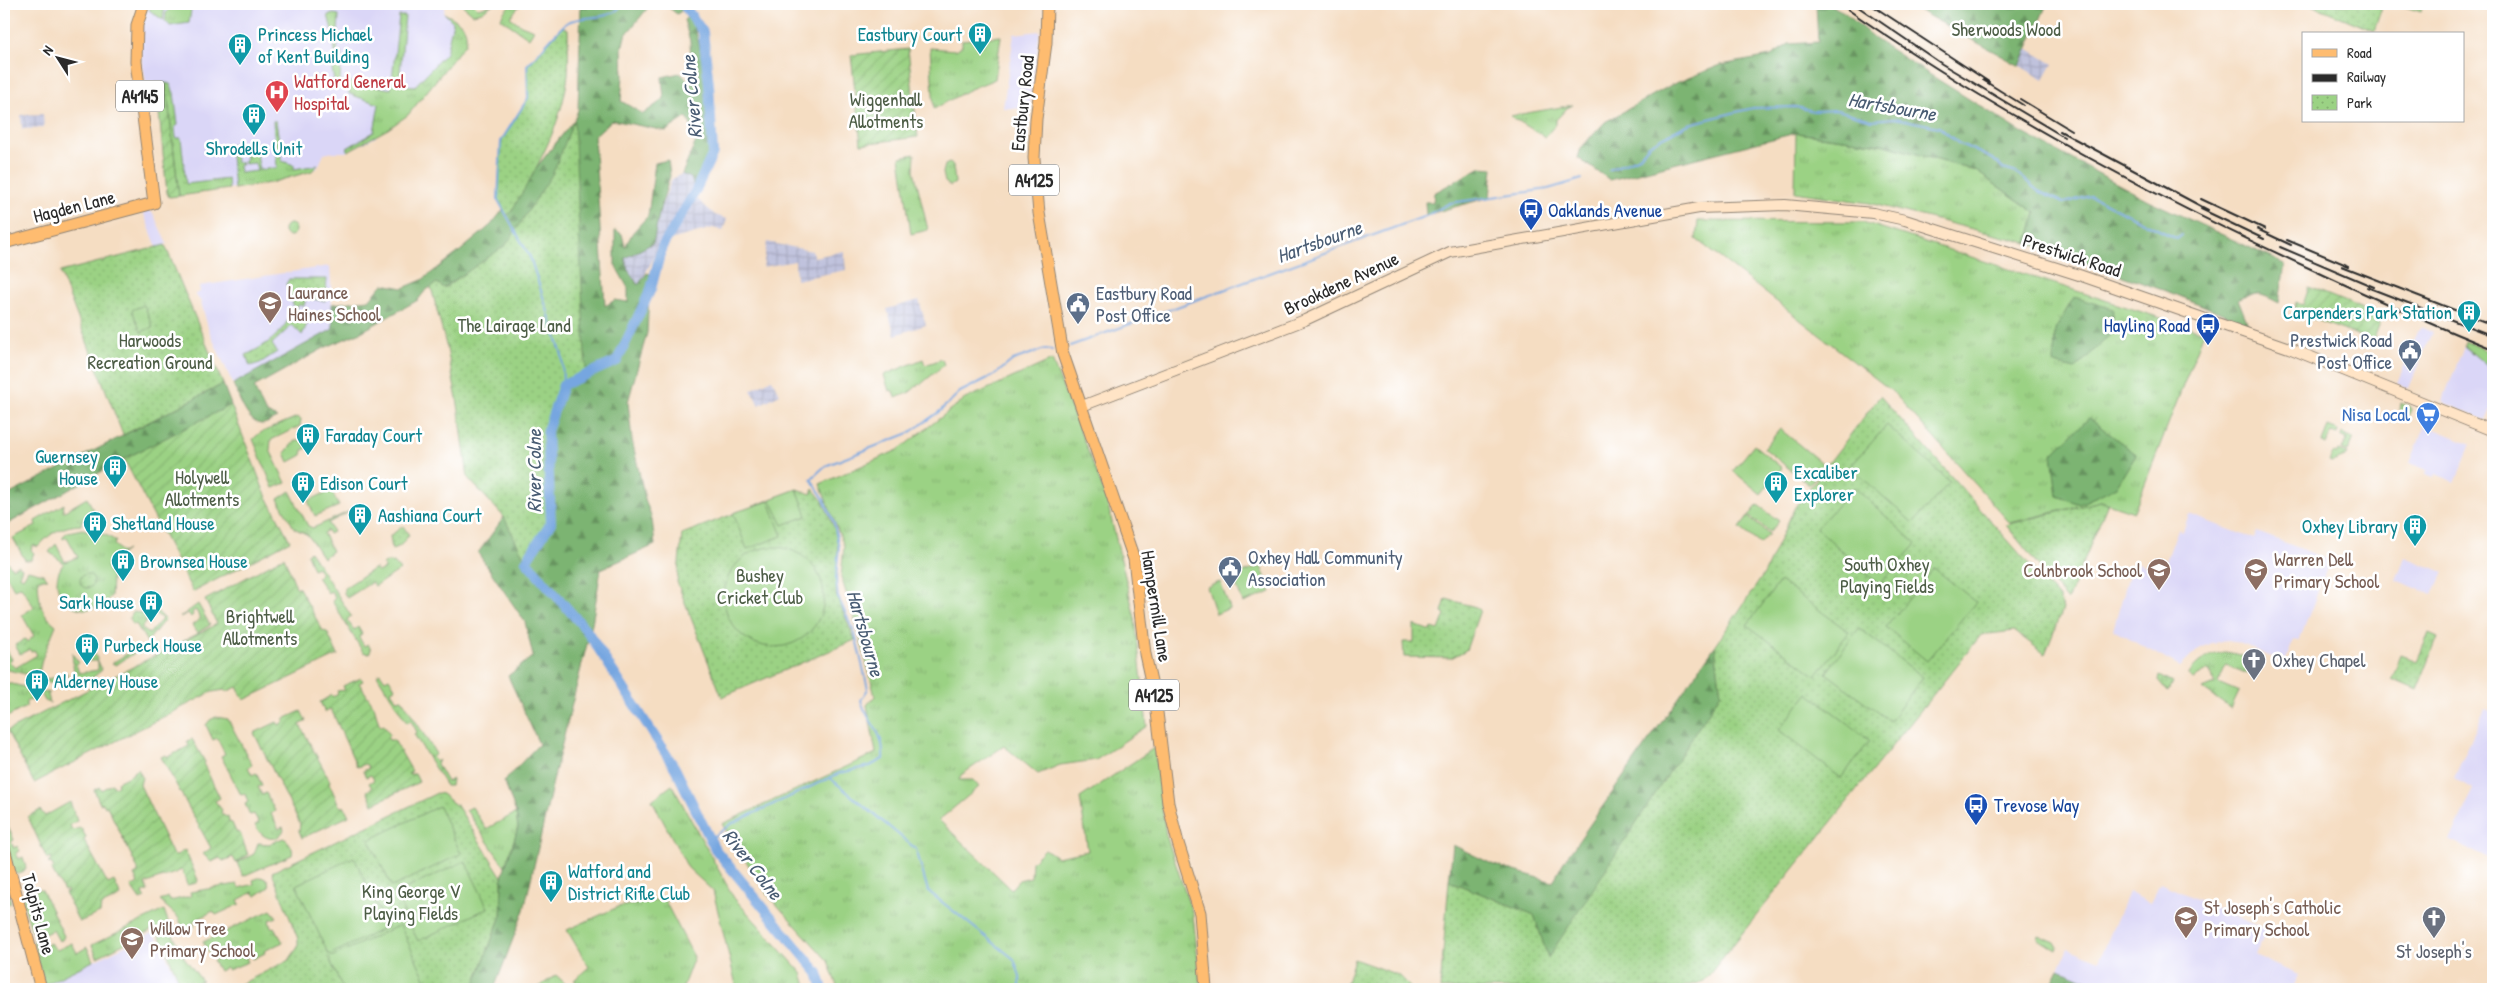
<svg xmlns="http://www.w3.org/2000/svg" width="2497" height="993" font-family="'Patrick Hand',sans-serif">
<defs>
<pattern id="industrial-grid" width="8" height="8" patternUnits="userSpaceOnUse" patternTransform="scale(1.25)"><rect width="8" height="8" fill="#c0c2dd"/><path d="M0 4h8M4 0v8" fill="none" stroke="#a5a7be"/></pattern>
<pattern id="grass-tufts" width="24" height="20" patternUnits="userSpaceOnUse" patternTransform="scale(1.25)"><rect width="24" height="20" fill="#9bd284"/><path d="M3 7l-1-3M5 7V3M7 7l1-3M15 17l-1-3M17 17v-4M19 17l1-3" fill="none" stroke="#86b472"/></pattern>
<pattern id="forest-firs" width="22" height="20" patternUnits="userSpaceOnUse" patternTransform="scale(1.25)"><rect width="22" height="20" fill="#7cb472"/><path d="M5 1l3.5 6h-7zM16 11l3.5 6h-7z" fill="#66935e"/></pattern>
<pattern id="park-dots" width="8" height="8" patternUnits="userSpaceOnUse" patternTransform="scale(1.25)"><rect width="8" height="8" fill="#9bd284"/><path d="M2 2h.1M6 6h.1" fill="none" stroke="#86b472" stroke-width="1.8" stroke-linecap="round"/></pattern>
<pattern id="garden-furrows" width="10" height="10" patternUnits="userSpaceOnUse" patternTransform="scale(1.25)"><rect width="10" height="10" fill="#9bd284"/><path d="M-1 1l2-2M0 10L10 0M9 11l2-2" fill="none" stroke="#86b472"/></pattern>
</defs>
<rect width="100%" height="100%" fill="#fff"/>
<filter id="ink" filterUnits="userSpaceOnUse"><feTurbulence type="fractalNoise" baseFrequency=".02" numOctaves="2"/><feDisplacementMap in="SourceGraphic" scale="10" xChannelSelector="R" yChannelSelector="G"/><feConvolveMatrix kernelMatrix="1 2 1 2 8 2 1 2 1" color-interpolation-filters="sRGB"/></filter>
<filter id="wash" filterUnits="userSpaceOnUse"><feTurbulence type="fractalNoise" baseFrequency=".0096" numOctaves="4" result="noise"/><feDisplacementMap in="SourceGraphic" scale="20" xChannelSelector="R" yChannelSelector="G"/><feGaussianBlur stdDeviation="1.12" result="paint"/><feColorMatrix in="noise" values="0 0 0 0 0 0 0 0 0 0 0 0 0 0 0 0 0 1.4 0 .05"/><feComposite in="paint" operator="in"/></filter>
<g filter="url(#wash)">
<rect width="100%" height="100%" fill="#f5ddc2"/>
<path fill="#dad6f7" d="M150 4H445L444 13 453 22 446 53 411 90 391 89 376 137 346 152H333L324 154 318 167 312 171 270 183 179 196 166 83H146L140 50V28Z
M1040 31 1029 109 1003 108 1014 34Z
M149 210 154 215 167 244 157 247 143 212Z
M330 266 333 329 233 384 209 331 201 302 195 294 200 292 199 286Z
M2420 327 2432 332 2409 388 2397 383Z
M2464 346 2493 371V401L2485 420 2442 402Z
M2425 425 2471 444 2455 482 2436 474 2434 477 2426 474 2427 470 2410 463Z
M2189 514 2254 539 2257 532 2330 560 2299 641 2294 640 2284 663 2245 645 2228 641 2212 643 2199 649 2180 667 2113 630 2133 561 2162 572 2178 529 2183 531Z
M2405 557 2443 572 2433 595 2396 580Z
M2485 709 2493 712V860L2450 841 2474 789 2454 778Z
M2160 883 2267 930 2255 956 2298 975 2291 989H2108L2059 969 2068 948 2099 961 2128 892 2150 903Z
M154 932 178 979 159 986 161 989H45L44 985Z"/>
<path fill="url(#industrial-grid)" d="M2027 48 2053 64 2044 80 2020 66Z
M43 114 44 128 22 129 21 115Z
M682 174 691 178 694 187 689 197 696 198 715 215 727 219 723 231 713 228 674 239 667 232 639 286 628 270 625 258 653 243 660 209 672 179Z
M767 242 812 251 814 257 844 251 846 270 796 280 795 261 763 267Z
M919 300 926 325 895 335 887 309Z
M772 379 780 394 759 405 751 390Z"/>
<path fill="url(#grass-tufts)" stroke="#637e58" d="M152 4H165L163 20 149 10Z
M176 4H192L189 23 170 26 165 21 166 13 170 8 176 7Z
M461 4H474L478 8 493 4 482 12 473 14Z
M511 4H521L510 17 521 25 534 30 529 38 501 19 503 13Z
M444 13C458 21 470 25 465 44L408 115 388 129 348 151 347 148 374 132 379 104 349 94V82L391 89 399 16H405L399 85 415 86 446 53 453 22Z
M334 14 339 15 337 53H341L340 87 325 88V83L334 81 332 69 336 68 334 38 328 15Z
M1001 36 995 79 968 90 934 109 930 48 956 50 962 46V40Z
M166 83 170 84 174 93 178 125 175 127 176 138H181L186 184 228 179 229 189 179 196Z
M1573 105 1567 108 1556 120V124L1545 137 1510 116Z
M273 121H276L282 161 294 165V169L318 165 312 171 270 183 234 189 230 145 234 144 236 162H241L242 164 239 165 240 173 257 171 255 163 244 164 243 161H246L244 144 256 143 259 170 277 168Z
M1796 133 1882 144 1976 171 2036 213 2028 243 1869 203 1795 192Z
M915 154 914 170 928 230 911 234 900 157Z
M949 163 953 165 955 183 950 186 945 182 943 173 945 165Z
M1698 221 1863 222 2204 332 2134 512 2101 501 2010 523 1893 392 1696 239Z
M284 230a6 6 0 1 1 12 0a6 6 0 1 1-12 0Z
M2465 341 2493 354V371L2464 346Z
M923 359 925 365 942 359 944 365 920 385 919 384 910 392 896 398 892 390 889 391 884 375Z
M1052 360 1106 497 1135 618 1147 726 1096 760 1060 765 1038 774 1004 746 961 775 959 780H973L979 787 939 820 1011 889 1019 880 1031 877 1032 862 1045 849 1057 857 1088 851 1080 798 1154 748 1166 835 1193 915 1201 989H838L828 961 768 895 722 824 876 753 867 705 875 696 858 629 841 577 844 546 820 484 898 450 965 399Z
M2401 402 2409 406 2411 410 2408 416 2403 415 2400 410Z
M297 417 301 419 300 426 271 440 270 450 286 483 273 488 253 439 260 433Z
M2328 427 2338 431 2337 435 2331 433 2326 444 2322 442Z
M2342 433 2353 438 2347 452 2342 450 2347 439 2341 436Z
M305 438 309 441 304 444 305 446 309 444 311 446 303 450 302 455 289 462 285 453 294 442Z
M2339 451 2347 454 2345 457 2332 462 2329 461 2333 453 2337 454Z
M331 490 339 506 315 516 308 501Z
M290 491 308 526 313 528 359 507 328 523 333 532 329 534 327 530 323 533 332 551 323 558 308 535 294 528 278 499Z
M87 498 100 521 97 524 89 523V520H82L81 525C62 526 51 532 38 547L33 545 31 550 34 553 31 560H25L13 538 36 526 35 521 64 504 63 512Z
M82 529 106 535 116 541 114 544 122 553 127 550 106 566 112 577 111 596C83 629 40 593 64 563L49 552 56 544 65 562 78 557 67 537 63 539V536L68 532Z
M310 551 351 616 347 620 354 630 358 627 362 634 359 637 364 646 368 644 371 650 369 654 363 652 332 601 335 598 331 591 328 593 317 577 321 574 317 567 313 569 307 554Z
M6 560 12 568 18 565 22 568 19 576 23 578 28 570 43 574 48 579H38C39 599 39 612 56 625L42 659 38 677 49 679 67 673 68 679 64 684 39 681 38 677 4 669V650L6 649 12 659 9 661 15 668 37 655 35 651 31 652 30 649 20 654 15 645 25 639 27 642 34 636 22 615 34 607 21 586 14 589 4 571Z
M389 562 394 563 400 570 375 586 372 582 347 598 344 593V588L375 568 378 572 385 568 383 564Z
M198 604 210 625 197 633 192 625 200 619 196 610 192 612 193 615 191 617 188 613 180 617Z
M151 605 165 619 147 642 136 624 133 625 129 618 133 612 141 613 148 619 141 628 149 634 162 619 154 612 152 614 151 613 152 611 149 608Z
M140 646 142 648 116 665 112 663Z
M94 652 102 670 92 678 78 681 74 673 72 653 79 663 76 664 79 673 98 670V661H86L84 655Z
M2224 652 2237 654 2254 661 2248 674 2226 665 2218 683 2239 692 2231 709 2203 689 2215 684 2209 670 2193 679 2188 675C2196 661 2209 655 2224 652Z
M380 673 385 680 389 678 395 688 391 690 396 700 402 699 436 754 432 757 436 762 439 760 437 764 447 782 452 779 451 786H446L444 783 414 734 417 732 411 721 407 723 377 675Z
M2159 676 2172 683 2168 692 2158 680Z
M4 682 49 693 48 695 50 703 45 701 40 692 32 697 34 700 26 701V707L7 717 4 712Z
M216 717 228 719 252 765 248 767 252 775 256 773 262 785 258 787 262 795 266 793 275 811 271 814 279 829 283 827 284 830C276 845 261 838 255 825L259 823 254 814 250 815 245 804 248 802 245 794 241 795 221 756 225 754 217 738 213 740 206 725 210 720Z
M672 785 734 898 802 973 807 989H737L713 891 688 868 652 800Z
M472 807 486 829 516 813 518 828 505 867 466 810Z
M4 818 8 820V827L14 840 11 842 14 848 17 846 20 851 16 853 19 859 23 857 26 868 22 873 16 874 13 871 4 834Z
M283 838C289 840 294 849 292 855L243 876 237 863 254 854 258 843 269 844Z
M4 876 11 903 9 904 4 898Z
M261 877 268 880 269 887 256 896 253 892 238 900 240 904 216 915 213 911 193 922 195 926 186 934 178 917 160 901 168 897 170 901 191 896 190 892 237 884 239 888 254 884 253 880Z
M39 889 42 890 64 936 62 940 59 941 53 930 34 939 22 898Z
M664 899 694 957 682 989H582L574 980 589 967 567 930 618 907Z
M164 910 172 933 184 957 202 981 181 989H161L159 986 178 978 156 928 97 957 92 945Z
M271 910 277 917 269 920 271 928 274 927 283 942 264 951 265 953 253 959 251 955 246 957 248 962 228 970 226 968 219 971 213 961 219 958 215 950 209 953 203 942Z
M2039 935 2055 942 2058 947 2057 950 2038 939Z
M36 940 40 948 50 943 57 950 72 943 77 953 87 947 93 961 44 985 33 941Z
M556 975 571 989H536Z"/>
<path fill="url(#forest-firs)" stroke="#54704e" d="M581 4H651L625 36 622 49 623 76 621 101 643 114 664 99 662 77 680 73 692 84 690 41 684 20 689 15C704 40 714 131 707 159 704 169 700 179 694 187L691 178 682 174 697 139 687 117 666 131 612 120 594 136 605 306 615 300 628 302V288L615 265V230L622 234 625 247 633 232 648 216 655 163 668 160 670 176 660 209 653 243 625 258 628 270 638 285 647 273 650 274 647 333 628 402 632 440 645 499 652 519 655 545 601 569 592 624 556 768 524 910 494 989H473L501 915 502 877 518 828 516 813 504 781 539 744 508 676 533 656 525 622 478 553 504 517 554 504 537 418 528 218 496 258 464 274 443 288 437 283 425 291 418 300 361 332 324 348 254 387 265 412 277 418C272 420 267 424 262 424 247 424 238 395 233 384L333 329 332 304 369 300 383 284 403 288 422 280 459 252 491 225 574 120 578 110Z
M664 4H691L677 14Z
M1816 4H1828L1844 12 1875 39 1910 62 2023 133 2148 200 2285 264 2279 303C2264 295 2254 290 2238 299L2248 324 2177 295 2028 243 2036 213 1976 171 1882 144 1796 133 1610 180 1578 158 1581 148 1605 122 1671 85 1721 65 1771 56 1789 44 1818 42Z
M1907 4H2047L2020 66Z
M1481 167 1493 168 1490 197 1426 215 1425 202H1433L1434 193Z
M2074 297 2113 309 2110 335 2075 369 2054 364 2055 330Z
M223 384 231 405 124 459 4 526V497Z
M2089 418 2136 454 2116 487 2080 504 2057 496 2052 454Z
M1715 646 1721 693 1548 959 1534 915 1449 881 1453 845 1494 865 1553 882 1563 863Z
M2059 969 2108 989H2061L2053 981Z"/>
<path fill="url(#park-dots)" stroke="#637e58" d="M2310 4H2383L2374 31Z
M2397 4H2423L2421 12Z
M563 27 568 29C568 44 569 60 568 75 562 125 536 170 511 212L507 215 498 200 501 141 528 98 527 65Z
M574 120 586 374 563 385 547 431 551 523 526 561 504 517 468 478 458 404 447 349 431 287 437 283 444 288 506 245 553 173Z
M165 245 223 384 123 435 60 272Z
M289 279H327L325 301 306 298 304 306 298 305 296 312 310 318 302 335 292 325 272 344 277 352 260 363 250 366 246 355C269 344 285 332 294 307L286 284Z
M1880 396 2059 598 2063 609 2045 654 2014 631 1981 635 1704 981 1677 989H1440L1449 881 1534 915 1548 958 1721 693 1715 646 1764 574 1795 507Z
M797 489 811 494 813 489 823 501 836 532 838 547 836 595 855 640 722 697 677 582 682 534Z
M2101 501 2108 503 2067 601 2006 525Z
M403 526 409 535 400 546 392 550 390 536Z
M80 581a7 7 0 1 1 14 0a7 7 0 1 1-14 0Z
M1446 599 1476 607 1480 610 1466 650 1451 658 1404 657 1403 642H1414V625L1431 631 1432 628 1439 630 1445 614 1442 612Z
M2429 633 2438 637 2417 690 2392 679 2401 655 2417 661Z
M437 793 442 794 458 807 502 877 501 915 473 989H231L289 960 298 947V939L272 872Z
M1354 959 1398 975 1412 989H1345Z"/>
<path fill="url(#garden-furrows)" stroke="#637e58" d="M908 49 918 137 861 144 851 55Z
M153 83H166L179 196 169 197 167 193 156 83Z
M2309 287 2382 317 2373 341 2294 312 2296 302 2303 305Z
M231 405 264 491 290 541 193 592 124 459Z
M284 557 296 587 299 588 323 631 327 632 338 655 244 700 237 687 226 692 225 690 212 692 34 783 7 731 217 624 205 600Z
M361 678 363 681 359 683 374 706 379 724 381 726 384 725 390 735 387 737 389 740H394L412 771 408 774H415L419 782 373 804 367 791 372 788 369 783 374 780 371 775 366 777 363 771 369 768 366 764 357 767 331 709 325 712 320 702 332 695 333 697 338 694 337 691 345 690 343 686Z
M301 711 306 721 300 725 330 781 329 783 339 805 341 807 344 806 349 816 302 838 299 831 300 824 254 733 277 722 279 725 285 722 284 719Z
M192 739 205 762 204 765 220 798 215 801 222 810 221 813 226 817 228 816 229 822 232 823 236 832 240 833 248 855 236 863 233 857 223 861 220 858 211 862 203 854 211 848 161 757 166 755 168 757 189 746 187 741Z
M138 769 142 777 140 785 172 853 175 856 185 850 198 880 197 883 187 885 182 870C169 876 157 878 145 884L148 891 143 893 145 898 140 900 131 887 138 883 134 875 138 873V869L107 806 105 807 103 803 100 804 94 790 99 787 101 790 112 784 114 787 118 785 117 782 133 774V772Z
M70 802 77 821 70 825 72 830 81 828 86 837 84 840 108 884 114 881 121 896 101 906 100 913 79 922 65 893 68 892 67 890 64 891 51 869 54 868 52 864 48 863 52 859 51 857 47 859 28 817 40 810 45 816Z"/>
<path fill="#9bd284" stroke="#637e58" d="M144 305 153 327 141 332 132 310Z
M1887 425 1950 482 1913 523 1850 467Z
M1780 429 1824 465 1809 485 1764 448Z
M1754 445 1782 468 1761 494 1733 471Z
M1854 487 1916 544 1879 585 1817 528Z
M797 489 807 516 783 525 770 499Z
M769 501 782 536 747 549 733 513Z
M1758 505 1779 521 1770 532 1749 516Z
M1748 517 1769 534 1760 544 1740 528Z
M724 597a50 50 0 1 1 100 0a50 50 0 1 1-100 0Z
M1261 566 1271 592 1243 603 1233 577Z
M1934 568 1976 602 1927 661 1886 627Z
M1780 581 1849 632 1816 676 1747 625Z
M1220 582 1230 608 1216 614 1207 587Z
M1859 628 1923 677 1890 721 1826 673Z
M1808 693 1870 741 1841 778 1779 730Z
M439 806 461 854 392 887 369 840Z
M354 857 387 927 329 955 296 885Z
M465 861 488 908 418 941 395 894Z
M400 925 430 989H343L329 958Z"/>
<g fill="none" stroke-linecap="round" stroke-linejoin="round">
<path stroke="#76a6e0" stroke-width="2" d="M1609 170 1639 157 1649 145 1661 138 1689 124 1732 113 1753 108 1796 107 1814 111 1837 110 1872 120 1894 118 1939 127 1958 143 1993 159 2003 169 2017 173 2038 191 2063 203 2091 196 2177 239 2182 235
M1070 346 1426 216 1450 203 1548 189 1582 179
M563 385 562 355 530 257 498 200 501 141 528 98 527 65C536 57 561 25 568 22 587 14 610 22 623 4
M830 778 916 849 928 891 1014 959 1020 976V989
M710 839 731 824 840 773 870 766 883 759C885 730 867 724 861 700L868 689 855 634 838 597 836 578 839 548 834 523 824 499 811 479 825 466 909 433 940 411 960 392 996 374 1013 360 1045 349 1052 350"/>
<path stroke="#76a6e0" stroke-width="10" d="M683 4 703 32 709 84 713 153 695 192 662 247 651 289 617 361 563 385 547 431 551 523 526 561 587 631 675 768 715 849 818 973 823 989"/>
</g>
</g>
<g filter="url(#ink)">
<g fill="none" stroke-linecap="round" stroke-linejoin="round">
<g stroke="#908476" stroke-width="12">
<path id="secondary" d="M1082 406 1305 320 1450 252 1699 208 1785 205 1873 213 1905 220 2079 275 2289 348 2493 431"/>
</g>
<g stroke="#908476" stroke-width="13">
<path id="primary" d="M1047 4 1046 43 1036 119 1034 158 1039 213 1063 354 1134 559 1145 654 1156 704 1168 803 1178 843 1200 913 1206 989
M4 243 154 203 136 62 137 25 144 4
M4 848 41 989"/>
</g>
<use href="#secondary" stroke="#ffe4c6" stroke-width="10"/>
<use href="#primary" stroke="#febc70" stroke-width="11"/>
<path stroke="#2b2b2b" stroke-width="2" d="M1840 4C1989 109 2148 194 2313 270 2373 298 2432 325 2493 349
M1854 4 1942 64 2064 137
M1870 4 1989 82
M1983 80 2023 105
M2020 99 2071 130
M2060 131 2208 210
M2201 199 2265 229
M2201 209 2264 239
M2257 229 2291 245
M2287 240 2349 266
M2280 247 2374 287
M2342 266 2493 325
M2367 287 2493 336"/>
</g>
</g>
<defs>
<g id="building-pin" transform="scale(1.25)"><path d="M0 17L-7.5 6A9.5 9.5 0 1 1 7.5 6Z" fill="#0f9aa8" stroke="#fff"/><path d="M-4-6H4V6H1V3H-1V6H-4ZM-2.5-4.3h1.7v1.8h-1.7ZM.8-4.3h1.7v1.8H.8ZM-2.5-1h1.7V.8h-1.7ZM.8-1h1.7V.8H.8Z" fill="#fff"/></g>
<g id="hospital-pin" transform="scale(1.25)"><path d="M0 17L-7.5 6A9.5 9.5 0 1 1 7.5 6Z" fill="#e0444e" stroke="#fff"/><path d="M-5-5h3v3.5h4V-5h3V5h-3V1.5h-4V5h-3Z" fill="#fff"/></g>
<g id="bus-pin" transform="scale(1.25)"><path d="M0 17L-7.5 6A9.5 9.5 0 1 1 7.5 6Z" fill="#1a4fb4" stroke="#fff"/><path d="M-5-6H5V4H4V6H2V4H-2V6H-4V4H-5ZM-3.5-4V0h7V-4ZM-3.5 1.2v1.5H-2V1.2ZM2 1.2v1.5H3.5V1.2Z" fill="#fff"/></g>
<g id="school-pin" transform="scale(1.25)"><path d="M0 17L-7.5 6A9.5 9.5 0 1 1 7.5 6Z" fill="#8d6e63" stroke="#fff"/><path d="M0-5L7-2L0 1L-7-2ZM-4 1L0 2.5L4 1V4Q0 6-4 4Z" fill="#fff"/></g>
<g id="civic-pin" transform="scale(1.25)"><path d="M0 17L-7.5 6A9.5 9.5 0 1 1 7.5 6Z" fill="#5c6f8a" stroke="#fff"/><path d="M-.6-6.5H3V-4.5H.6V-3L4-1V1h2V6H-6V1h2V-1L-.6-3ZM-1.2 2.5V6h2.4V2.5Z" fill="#fff"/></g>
<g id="supermarket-pin" transform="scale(1.25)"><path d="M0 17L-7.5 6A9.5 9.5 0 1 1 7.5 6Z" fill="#3f7fe0" stroke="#fff"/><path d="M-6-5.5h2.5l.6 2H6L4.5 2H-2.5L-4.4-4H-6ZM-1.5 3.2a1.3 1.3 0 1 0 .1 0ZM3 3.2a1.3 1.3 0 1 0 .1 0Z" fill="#fff"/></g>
<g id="church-pin" transform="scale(1.25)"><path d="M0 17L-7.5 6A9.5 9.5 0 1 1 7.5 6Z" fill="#6b7280" stroke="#fff"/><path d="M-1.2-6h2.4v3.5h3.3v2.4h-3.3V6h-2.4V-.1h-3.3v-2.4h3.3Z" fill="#fff"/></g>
</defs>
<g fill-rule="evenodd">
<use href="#building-pin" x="980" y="34"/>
<use href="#building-pin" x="240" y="45"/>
<use href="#hospital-pin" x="277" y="92"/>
<use href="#building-pin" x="254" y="115"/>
<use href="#bus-pin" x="1531" y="210"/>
<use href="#school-pin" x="270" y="303"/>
<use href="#civic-pin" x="1078" y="304"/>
<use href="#building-pin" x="2469" y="312"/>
<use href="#bus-pin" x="2208" y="325"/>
<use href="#civic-pin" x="2410" y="351"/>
<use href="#supermarket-pin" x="2428" y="414"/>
<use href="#building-pin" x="308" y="435"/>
<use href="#building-pin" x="115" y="467"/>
<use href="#building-pin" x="303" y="483"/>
<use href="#building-pin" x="1776" y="483"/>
<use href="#building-pin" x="360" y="515"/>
<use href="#building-pin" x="95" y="523"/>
<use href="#building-pin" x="2415" y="526"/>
<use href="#building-pin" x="123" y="561"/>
<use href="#civic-pin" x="1230" y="568"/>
<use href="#school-pin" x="2159" y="570"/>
<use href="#school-pin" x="2256" y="570"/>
<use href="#building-pin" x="151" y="602"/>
<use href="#building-pin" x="87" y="645"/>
<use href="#church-pin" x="2254" y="660"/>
<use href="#building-pin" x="37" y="681"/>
<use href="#bus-pin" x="1976" y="805"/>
<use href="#building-pin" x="551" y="882"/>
<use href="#school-pin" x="2186" y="918"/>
<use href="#church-pin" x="2434" y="918"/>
<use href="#school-pin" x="132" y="939"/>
</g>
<g text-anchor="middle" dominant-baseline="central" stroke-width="5" stroke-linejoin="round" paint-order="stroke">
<g fill="#fff" stroke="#6b6b6b" stroke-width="1">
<rect x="116" y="80.5" width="48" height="31" rx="4"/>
<rect x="1009" y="164.5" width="50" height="31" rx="4"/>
<rect x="1129" y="679.5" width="50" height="31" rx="4"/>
</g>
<g font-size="18" font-weight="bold" fill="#2b2b2b">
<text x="140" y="96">A4145</text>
<text x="1034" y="180">A4125</text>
<text x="1154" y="695">A4125</text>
</g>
<g font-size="19" fill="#4d5d46" stroke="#fff">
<text x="2006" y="29">Sherwoods Wood</text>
<text x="886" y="99">Wiggenhall<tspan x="886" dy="22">Allotments</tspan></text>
<text x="514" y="325">The Lairage Land</text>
<text x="150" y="340">Harwoods<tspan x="150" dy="22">Recreation Ground</tspan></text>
<text x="202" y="477">Holywell<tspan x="202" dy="22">Allotments</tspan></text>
<text x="1887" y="564">South Oxhey<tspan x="1887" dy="22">Playing Fields</tspan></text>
<text x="760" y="575">Bushey<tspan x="760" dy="22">Cricket Club</tspan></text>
<text x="260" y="616">Brightwell<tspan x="260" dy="22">Allotments</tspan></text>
<text x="411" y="891">King George V<tspan x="411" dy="22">Playing FIelds</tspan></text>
</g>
<g font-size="19" fill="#0d838f" stroke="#fff" text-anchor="start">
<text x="258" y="34">Princess Michael<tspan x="258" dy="22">of Kent Building</tspan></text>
<text x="962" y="34" text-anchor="end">Eastbury Court</text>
<text x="254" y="148" text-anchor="middle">Shrodells Unit</text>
<text x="2452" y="312" text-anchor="end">Carpenders Park Station</text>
<text x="326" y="435">Faraday Court</text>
<text x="98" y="456" text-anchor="end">Guernsey<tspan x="98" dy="22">House</tspan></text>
<text x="1794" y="472">Excaliber<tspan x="1794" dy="22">Explorer</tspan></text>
<text x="320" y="483">Edison Court</text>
<text x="378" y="515">Aashiana Court</text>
<text x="112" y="523">Shetland House</text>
<text x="2398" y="526" text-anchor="end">Oxhey Library</text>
<text x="140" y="561">Brownsea House</text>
<text x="134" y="602" text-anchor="end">Sark House</text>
<text x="104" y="645">Purbeck House</text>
<text x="54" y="681">Alderney House</text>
<text x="568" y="871">Watford and<tspan x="568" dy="22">District Rifle Club</tspan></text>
</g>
<g font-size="19" fill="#be3a42" stroke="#fff" text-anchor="start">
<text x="294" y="81">Watford General<tspan x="294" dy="22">Hospital</tspan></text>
</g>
<g font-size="19" fill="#2b2b2b" stroke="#fff">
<text transform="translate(1022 103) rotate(-84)">Eastbury Road</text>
<text transform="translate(74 206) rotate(-14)">Hagden Lane</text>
<text transform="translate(2072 255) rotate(18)">Prestwick Road</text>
<text transform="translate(1341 283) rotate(-25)">Brookdene Avenue</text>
<text transform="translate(1157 606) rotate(81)">Hampermill Lane</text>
<text transform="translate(39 914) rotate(75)">Tolpits Lane</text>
</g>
<g font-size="19" fill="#164399" stroke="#fff" text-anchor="start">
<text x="1548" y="210">Oaklands Avenue</text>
<text x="2190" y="325" text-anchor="end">Hayling Road</text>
<text x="1994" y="805">Trevose Way</text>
</g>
<g font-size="19" fill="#785e54" stroke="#fff" text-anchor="start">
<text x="288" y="292">Laurance<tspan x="288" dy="22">Haines School</tspan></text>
<text x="2274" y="559">Warren Dell<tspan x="2274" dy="22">Primary School</tspan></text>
<text x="2142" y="570" text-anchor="end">Colnbrook School</text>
<text x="2204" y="907">St Joseph's Catholic<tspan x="2204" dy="22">Primary School</tspan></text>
<text x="150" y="928">Willow Tree<tspan x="150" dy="22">Primary School</tspan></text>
</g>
<g font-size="19" fill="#4e5e75" stroke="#fff" text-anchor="start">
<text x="1096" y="293">Eastbury Road<tspan x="1096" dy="22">Post Office</tspan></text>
<text x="2392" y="340" text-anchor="end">Prestwick Road<tspan x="2392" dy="22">Post Office</tspan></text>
<text x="1248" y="557">Oxhey Hall Community<tspan x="1248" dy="22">Association</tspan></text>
</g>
<g font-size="19" fill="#366cbe" stroke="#fff" text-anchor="end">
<text x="2410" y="414">Nisa Local</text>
</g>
<g font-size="19" fill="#5b616d" stroke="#fff" text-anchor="start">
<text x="2272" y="660">Oxhey Chapel</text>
<text x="2434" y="951" text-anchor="middle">St Joseph's</text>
</g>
<g font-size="20" font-style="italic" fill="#495c73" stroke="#fff">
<text transform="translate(691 97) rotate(-95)">River Colne</text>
<text transform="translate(1892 106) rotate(10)">Hartsbourne</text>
<text transform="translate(1319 241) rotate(-20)">Hartsbourne</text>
<text transform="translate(533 471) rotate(-90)">River Colne</text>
<text transform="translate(866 633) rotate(74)">Hartsbourne</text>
<text transform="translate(753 864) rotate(52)">River Colne</text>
</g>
</g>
<rect width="2497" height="993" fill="none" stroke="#fff" stroke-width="20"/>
<rect x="2302" y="32" width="162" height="90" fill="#ffffff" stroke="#aaaaaa"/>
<rect x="2312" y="49" width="25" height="8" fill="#febc70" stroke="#aaaaaa"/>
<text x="2347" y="58" font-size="15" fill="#2b2b2b">Road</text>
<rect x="2312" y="74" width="25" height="8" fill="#2b2b2b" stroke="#aaaaaa"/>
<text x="2347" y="82" font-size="15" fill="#2b2b2b">Railway</text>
<rect x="2312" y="95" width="25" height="15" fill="url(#park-dots)" stroke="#aaaaaa"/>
<text x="2347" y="108" font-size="15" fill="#2b2b2b">Park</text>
<g transform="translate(58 58) rotate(306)" stroke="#ffffff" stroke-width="4" paint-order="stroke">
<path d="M0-4L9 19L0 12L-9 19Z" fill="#2b2b2b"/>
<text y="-8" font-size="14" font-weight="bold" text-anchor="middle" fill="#2b2b2b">N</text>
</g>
</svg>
